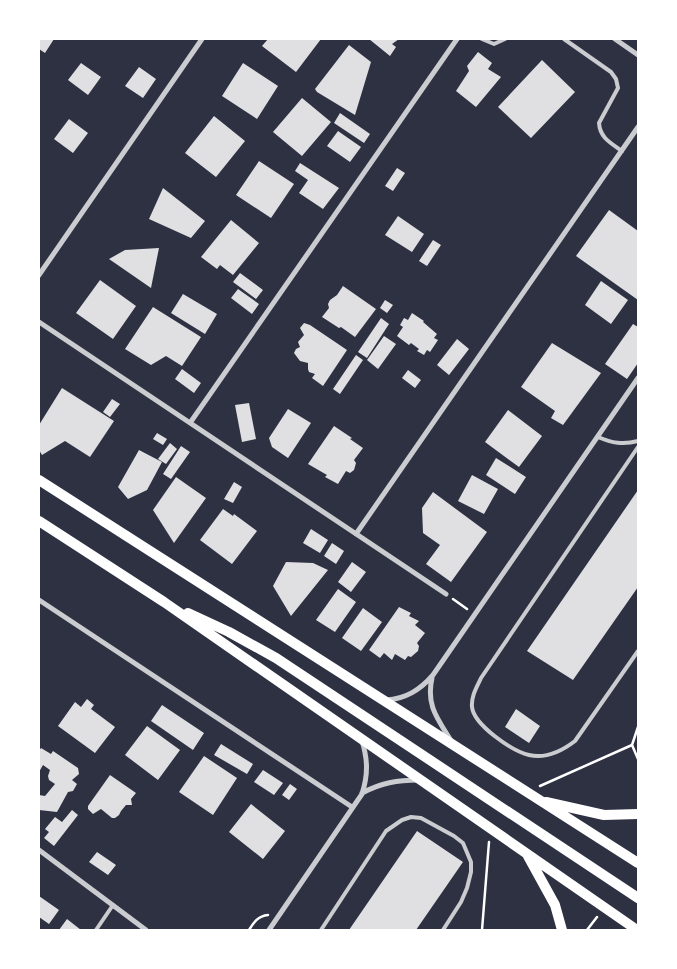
<svg xmlns="http://www.w3.org/2000/svg" width="677" height="969" font-family="Raleway,sans-serif">
<rect width="100%" height="100%" fill="#2d3142"/>
<path fill="#e0e0e3" d="M39 39H54L45 53 39 49Z
M268 39H321L296 72 262 46Z
M369 39H399L392 44 396 47 390 56Z
M349 45 371 62 355 115 317 92 315 89Z
M478 52 492 63 488 69 501 77 476 107 456 91 469 71 467 66Z
M542 60 575 92 531 138 498 107Z
M81 63 101 77 88 95 68 80Z
M243 63 278 86 257 119 222 96Z
M139 67 156 79 143 98 125 86Z
M302 98 331 122 302 156 273 132Z
M340 113 370 134 364 143 334 123Z
M214 116 245 141 216 177 185 153Z
M69 119 88 133 73 153 54 139Z
M338 131 361 147 350 162 327 146Z
M259 161 294 184 271 218 236 195Z
M300 163 339 188 323 209 299 193 308 180 295 171Z
M397 168 405 173 393 191 385 186Z
M163 188 205 221 191 238 149 219Z
M609 210 638 231V300L576 256Z
M398 216 424 234 412 252 385 235Z
M231 220 259 243 233 275 220 265 217 269 201 257Z
M433 240 441 245 427 266 419 261Z
M159 248 151 288 109 259 125 250Z
M240 273 263 290 256 299 233 282Z
M100 280 136 306 113 339 76 313Z
M601 281 628 300 611 324 585 305Z
M343 286 376 309 355 337 341 327 339 328 322 317 329 308 328 304 330 300 337 295Z
M238 289 259 304 252 314 231 298Z
M183 294 217 314 205 334 171 313Z
M385 300 393 305 387 313 380 308Z
M153 307 201 337 182 366 166 356 151 365 125 349Z
M412 313 424 321 423 322 437 334 434 338 438 340 430 352 427 350 424 355 417 351 419 349 411 343 409 345 397 336 403 327 400 325 404 318 408 320Z
M381 318 389 324 367 358 358 352Z
M304 323 310 325 347 350 323 386 312 378 315 374 309 372 308 369V363L300 361 294 353 296 349 300 347 298 342 304 335 300 328Z
M633 324 638 327V363L627 379 605 364Z
M384 336 396 344 378 369 367 360Z
M457 339 469 349 449 375 437 365Z
M552 343 601 373 563 425 551 418 555 411 521 387Z
M356 355 363 360 340 394 333 389Z
M182 369 201 383 194 393 175 379Z
M408 370 421 380 415 388 402 378Z
M62 388 114 421 90 457 65 441 42 455 39 450V425Z
M112 399 120 404 110 417 103 412Z
M249 403 256 439 242 442 235 405Z
M288 409 311 423 288 458 272 447 269 438Z
M508 410 542 436 519 467 485 442Z
M334 426 352 438 350 439 363 448 354 460 356 463 354 470 350 473 346 471 338 484 325 477 327 475 308 464Z
M157 433 167 439 163 445 153 439Z
M170 443 177 449 166 464 158 459Z
M181 446 190 452 171 479 163 474Z
M139 450 162 462 147 490 128 499 118 487Z
M496 458 526 477 515 494 486 475Z
M472 475 498 489 484 514 458 501Z
M176 477 206 498 174 543 153 510Z
M234 482 242 487 233 503 224 499Z
M638 490V587L573 680 527 651Z
M433 492 487 532 451 582 426 564 440 545 423 533 422 508Z
M223 509 233 516 234 514 257 531 232 564 200 540Z
M311 529 328 540 320 553 303 543Z
M332 543 344 551 336 564 324 556Z
M286 562 313 563 328 570 291 616 273 586Z
M352 562 366 572 351 592 338 582Z
M338 589 356 602 335 632 316 620Z
M399 607 411 613 409 616 419 621 415 625 425 633 417 643 419 646 418 651 411 657 408 656 405 660 395 654 392 660 384 653 380 658 369 650Z
M363 608 382 622 361 651 342 638Z
M87 699 94 705 91 709 115 727 95 753 58 726 75 702 81 707Z
M162 705 204 733 193 750 151 721Z
M516 709 540 726 529 743 505 727Z
M147 726 180 750 158 780 125 755Z
M221 744 253 764 247 774 214 755Z
M41 748 51 754 53 751 78 768 79 774 72 780 77 784 73 791 68 792 57 812 39 810V795L45 796 55 784 49 780 48 776 50 770 43 765 39 772V751Z
M204 756 237 778 213 815 179 792Z
M263 770 283 783 274 795 254 782Z
M110 775 136 793 131 799 132 805H126L121 811 119 815 115 818H112L101 809 93 814 88 809V806Z
M290 784 297 789 289 800 282 795Z
M251 804 285 831 263 859 229 832Z
M72 810 78 815 54 846 44 838 49 832 45 829 55 817 62 822Z
M417 831 463 862 416 930H349Z
M97 852 116 865 108 875 89 862Z
M39 896 59 910 49 924 39 917Z
M67 919 81 930H59Z"/>
<g fill="none" stroke-linecap="round" stroke-linejoin="round">
<path stroke="#fff" stroke-width="2.5" d="M453 599 467 609
M638 727 632 745 638 759
M540 786 632 745
M249 930C254 922 258 916 268 915
M482 930 489 842
M587 930 597 917"/>
<path stroke="#caccd0" stroke-width="4" d="M482 39 494 44 505 39
M564 39 611 72 616 79 618 88 599 123C600 138 611 143 622 151
M598 437C612 443 623 445 638 441
M638 447 481 678C477 687 471 696 472 707 474 725 512 751 529 755 546 759 562 751 575 741L638 651
M96 930 113 905
M321 930 386 831 402 820 411 817 421 818 454 836 463 843 471 862V872L467 888 461 902 443 930"/>
<path stroke="#caccd0" stroke-width="5" d="M615 39 638 55
M39 275 202 39
M39 322 446 594
M190 423 457 39
M356 534 638 127
M39 600 352 807
M432 678C426 705 437 718 450 739
M386 700C406 699 420 690 433 675L638 378
M362 793C381 783 397 780 419 780
M39 850 146 930
M269 930 362 794C368 775 368 760 362 741"/>
<path stroke="#fff" stroke-width="10" d="M39 480 638 863
M39 521 164 602 637 930
M188 613 229 632 276 658 638 898
M546 802 604 815 638 814
M528 856 555 905 562 930"/>
</g>
<rect width="677" height="969" fill="none" stroke="#ffffff" stroke-width="80"/>
</svg>
